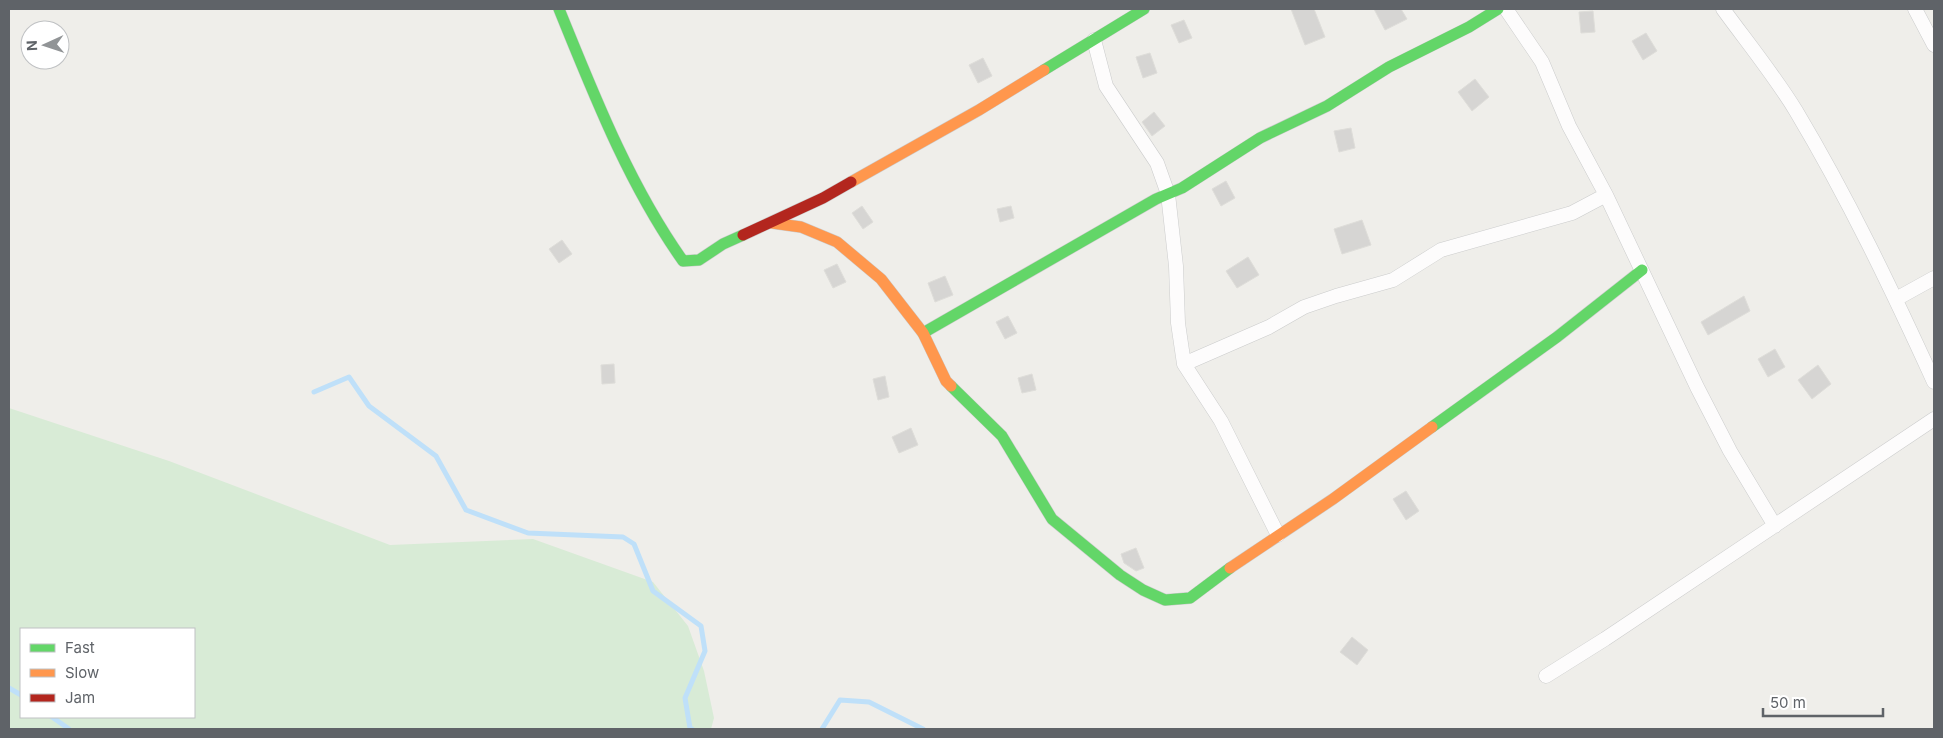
<svg xmlns="http://www.w3.org/2000/svg" width="1943" height="738" font-family="Inter,sans-serif">
<rect width="100%" height="100%" fill="#efeeea"/>
<path fill="#d8ebd6" fill-rule="evenodd" d="M9 408 169 461 390 545 533 539 653 582 688 626 704 671 714 718 711 729H9ZM21 629H194V717H21Z"/>
<g fill="none" stroke-linecap="round" stroke-linejoin="round">
<path stroke="#bfe0f9" stroke-width="5" d="M314 392 349 377 369 406 436 456 466 510 528 533 623 537 634 544 653 591 701 626 705 651 685 698 690 728 692 729
M9 688 21 695
M52 717 69 729
M822 729 840 700 869 702 923 729"/>
</g>
<path fill="#d6d5d3" stroke="#deddd9" d="M1291 9H1314L1325 37 1305 45Z
M1374 9H1401L1407 19 1385 30Z
M1593 11 1595 32 1581 33 1579 12Z
M1184 20 1192 38 1179 43 1171 25Z
M1646 33 1657 51 1643 60 1632 41Z
M1150 53 1157 73 1143 78 1136 57Z
M983 58 992 76 978 83 969 65Z
M1475 79 1489 97 1472 111 1458 92Z
M1154 112 1165 126 1152 136 1142 122Z
M1351 128 1355 148 1339 152 1334 131Z
M1226 181 1235 198 1221 206 1212 189Z
M862 206 873 222 863 229 852 213Z
M1011 206 1014 218 1000 222 997 209Z
M1362 220 1371 245 1342 254 1334 229Z
M562 240 572 254 559 263 549 249Z
M1248 257 1259 275 1237 288 1226 271Z
M837 264 846 282 833 288 824 270Z
M945 276 953 295 935 302 928 283Z
M1744 296 1750 311 1708 335 1701 322Z
M1008 316 1017 333 1005 339 996 322Z
M1775 349 1785 367 1768 377 1758 359Z
M614 364 615 383 602 384 601 365Z
M1818 365 1831 384 1812 399 1798 380Z
M1032 374 1036 390 1022 393 1018 378Z
M885 376 889 397 878 400 873 379Z
M911 428 918 445 899 453 892 437Z
M1406 491 1419 511 1406 520 1393 499Z
M1136 548 1144 568 1136 571 1124 563 1121 554Z
M1352 637 1368 650 1357 665 1340 652Z"/>
<g fill="none" stroke-linecap="round" stroke-linejoin="round">
<g stroke="#cbcccc" stroke-width="15">
<path id="street" d="M1506 9 1542 62 1569 126 1606 195 1697 387 1730 451 1775 526
M1723 9C1747 42 1774 75 1796 111 1848 198 1892 290 1934 382
M1915 9 1934 45
M1094 40 1106 86 1157 163 1168 194 1176 266 1178 323 1184 364 1221 421 1278 535
M1896 299 1934 278
M1184 364 1269 327 1304 307 1336 296 1393 280 1441 250 1572 213 1606 195
M1546 676 1605 639 1934 419"/>
</g>
<g stroke="#cacacb" stroke-width="12">
<path id="fast" d="M559 9C594 95 629 185 683 261L699 260 723 244 743 235
M1044 70 1144 9
M923 333 1156 199 1182 188 1260 138 1327 106 1389 67 1469 27 1498 9
M951 386 1002 436 1052 519 1120 575 1143 590 1165 600 1190 598 1230 568
M1432 427 1557 337 1642 270"/>
</g>
<g stroke="#cacacb" stroke-width="12">
<path id="slow" d="M851 182 979 110 1044 70
M772 223 801 227 837 242 881 279 923 333 946 381 951 386
M1230 568 1333 499 1432 427"/>
</g>
<g stroke="#cacacb" stroke-width="12">
<path id="jam" d="M743 235 823 198 851 182"/>
</g>
<use href="#street" stroke="#fdfcfc" stroke-width="14"/>
<use href="#fast" stroke="#63d668" stroke-width="11"/>
<use href="#slow" stroke="#ff974d" stroke-width="11"/>
<use href="#jam" stroke="#b3261e" stroke-width="11"/>
</g>
<rect width="1943" height="738" fill="none" stroke="#5f6368" stroke-width="20"/>
<rect x="20" y="628" width="175" height="90" fill="#ffffff" stroke="#bfc1c3"/>
<rect x="30" y="644" width="25" height="8" fill="#63d668" stroke="#bfc1c3"/>
<text x="65" y="653" font-size="15" fill="#5f6368">Fast</text>
<rect x="30" y="669" width="25" height="8" fill="#ff974d" stroke="#bfc1c3"/>
<text x="65" y="678" font-size="15" fill="#5f6368">Slow</text>
<rect x="30" y="694" width="25" height="8" fill="#b3261e" stroke="#bfc1c3"/>
<text x="65" y="703" font-size="15" fill="#5f6368">Jam</text>
<g transform="translate(45 45) rotate(267)"><circle r="24" fill="#ffffff" stroke="#bfc1c3"/>
<path d="M0-4L9 19L0 12L-9 19Z" fill="#919496"/>
<text y="-8" font-size="14" font-weight="bold" text-anchor="middle" fill="#5f6368">N</text>
</g>
<path d="M1763 708v8h120v-8" fill="none" stroke="#5f6368" stroke-width="2.5"/>
<text x="1770" y="708" font-size="15" fill="#5f6368" stroke="#ffffff" stroke-width="4" paint-order="stroke">50 m</text>
</svg>
